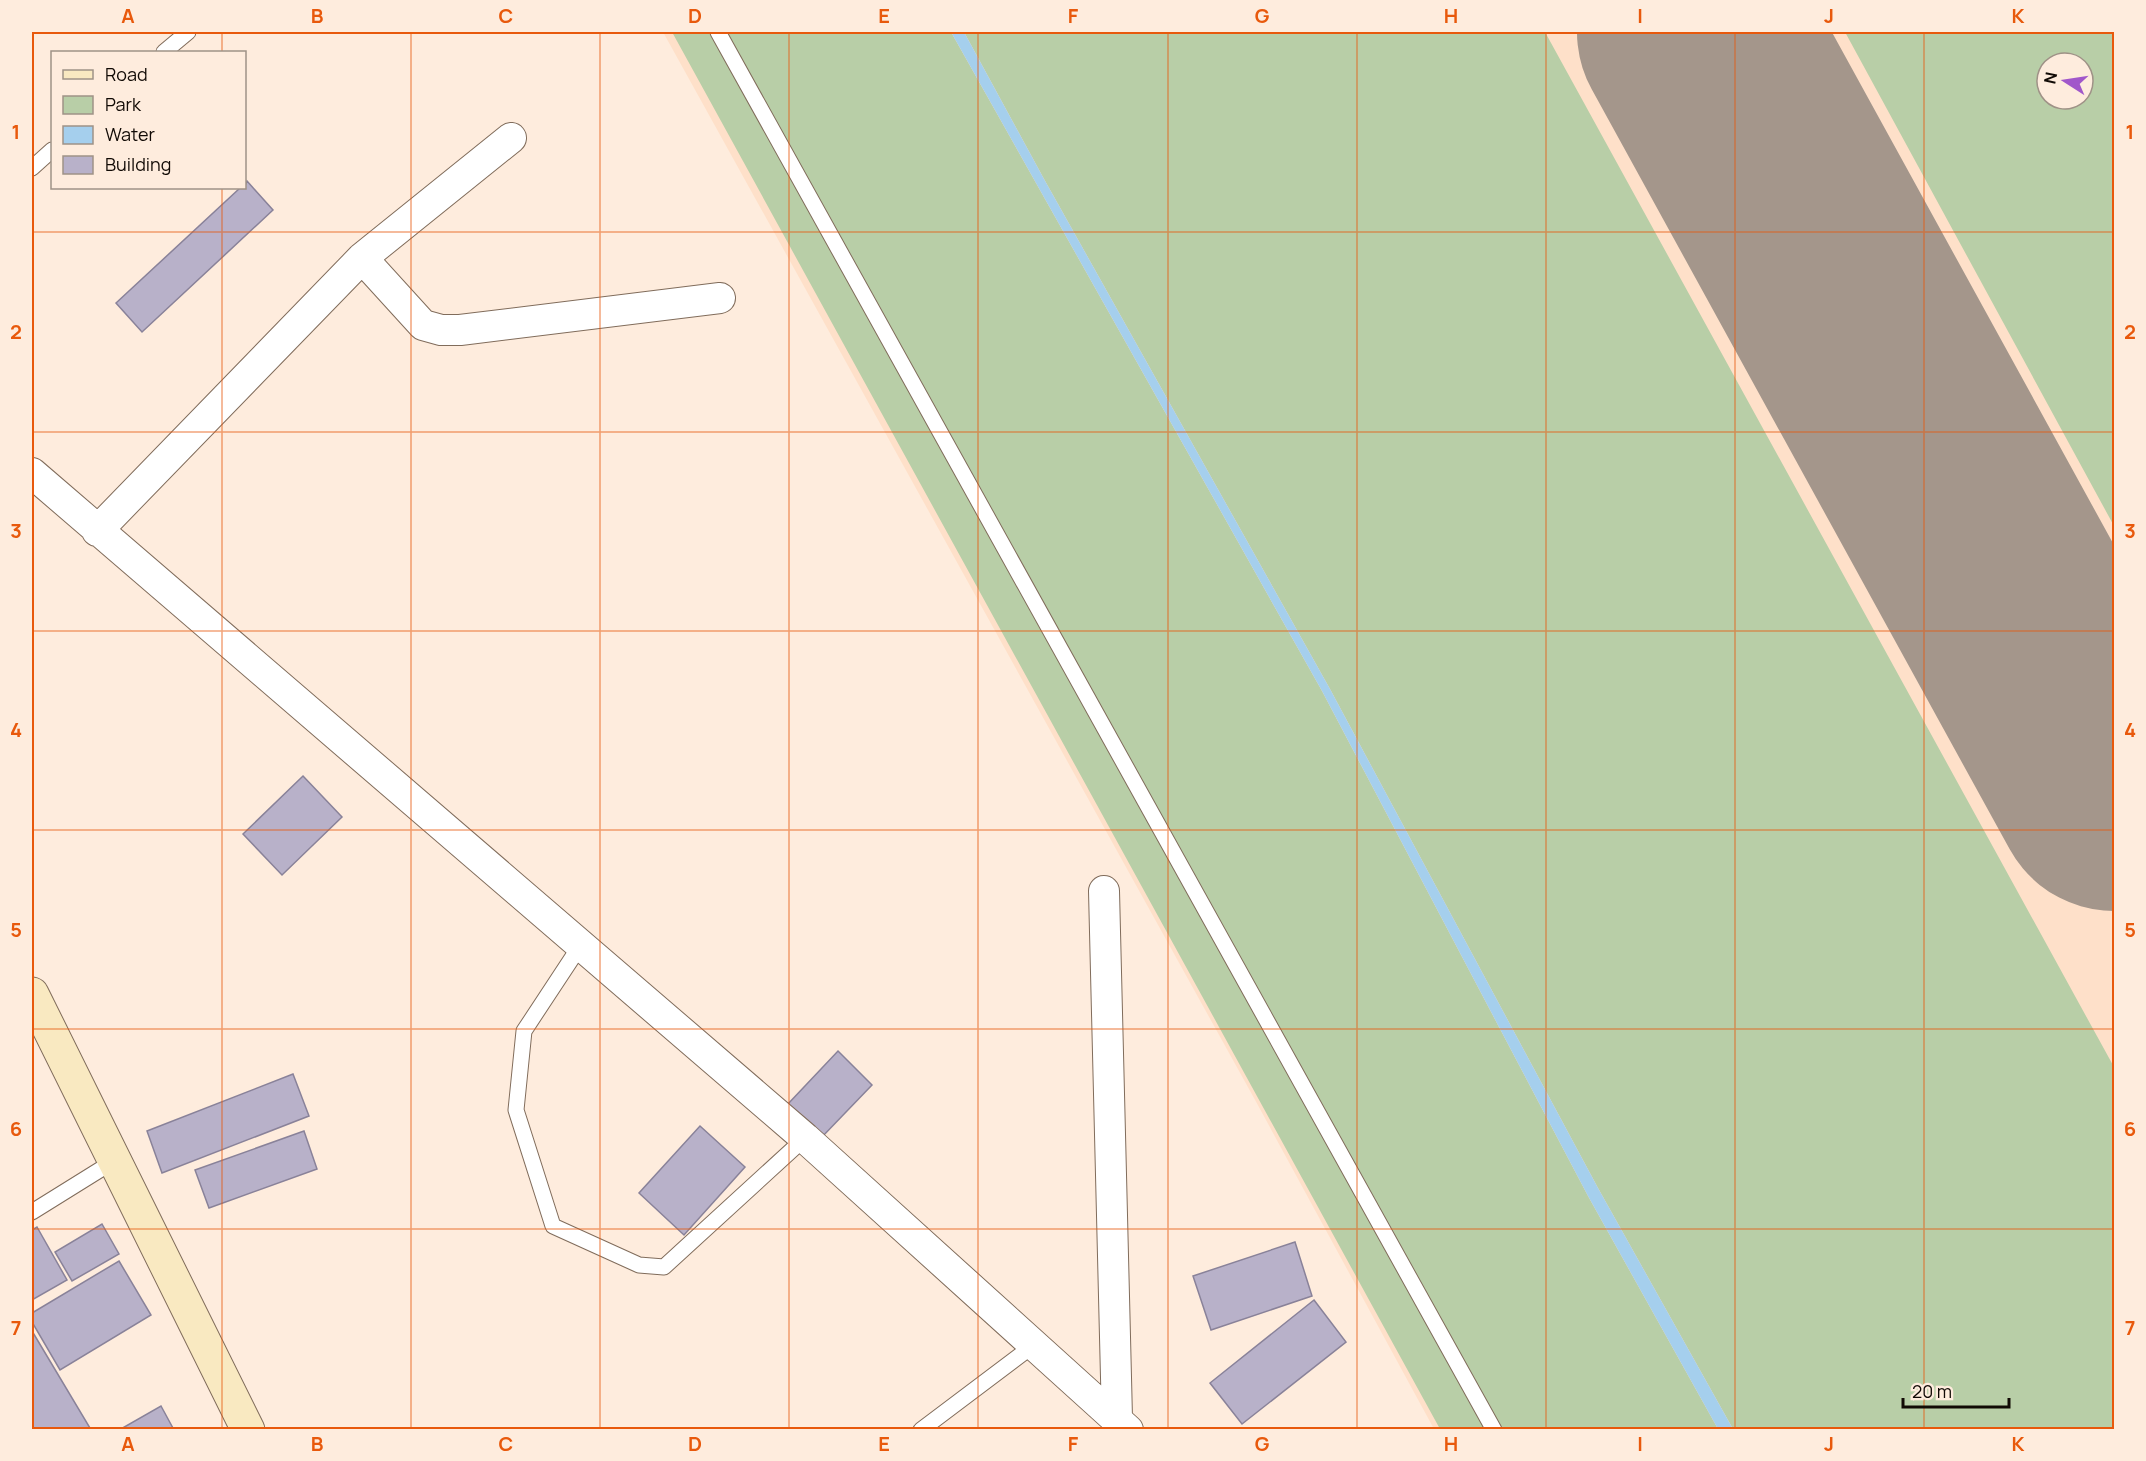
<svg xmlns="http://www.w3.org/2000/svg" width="2146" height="1461" font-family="Manrope,sans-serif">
<rect width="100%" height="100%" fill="#feecdd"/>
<path fill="#fee0c9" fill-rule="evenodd" d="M663 32H2114V1429H1434L1254 1098ZM2047 63H2083V99H2047Z"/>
<path fill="#b8cea7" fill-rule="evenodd" d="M672 32H951L1322 691 1588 1196 1718 1429H1440Z
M964 32H1545L2114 1067V1429H1733L1598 1188 1330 689 1044 179Z
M1845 32H2114V526ZM2047 63H2083V99H2047Z"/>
<path fill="#a5cfed" d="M951 32H964L1044 179 1330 689 1598 1188 1733 1429H1718L1588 1196 1322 691Z"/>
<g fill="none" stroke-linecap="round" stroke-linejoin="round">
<path stroke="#a4968b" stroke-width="238" d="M1696 32 2114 792"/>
</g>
<path fill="#b8b1c9" stroke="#898299" stroke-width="1.5" d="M247 181 273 210 142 332 116 303 240 188H244Z
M303 776 342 817 282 875 243 834Z
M838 1051 872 1085 821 1138 787 1105Z
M293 1074 309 1116 162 1173 147 1131Z
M700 1126 745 1167 684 1235 639 1193Z
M304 1131 317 1169 209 1208 195 1170Z
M102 1224 119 1254 72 1281 55 1252Z
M37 1227 67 1280 32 1300V1230Z
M1295 1242 1312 1296 1211 1330 1193 1276Z
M119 1261 151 1315 60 1370 32 1322V1313Z
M1314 1300 1346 1342 1242 1424 1210 1383Z
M32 1331 90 1428 87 1430H32Z
M161 1406 174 1430H119Z"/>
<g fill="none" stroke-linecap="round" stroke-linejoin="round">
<g stroke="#806c5b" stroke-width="17">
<path id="lane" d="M718 32 1494 1430
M164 52 188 32
M32 168 52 150
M580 946 524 1031 516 1110 553 1226 639 1265 664 1267 805 1138
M32 1212 114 1161
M921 1430 1035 1344"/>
</g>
<g stroke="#806c5b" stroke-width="32">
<path id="street" d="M362 258 423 325 441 330H460L720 298
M32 473 805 1138 1128 1430
M97 531 362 258 511 138
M1104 891 1117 1418"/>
</g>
<g stroke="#806c5b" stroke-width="35">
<path id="secondary" d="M32 994 248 1430"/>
</g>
<use href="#lane" stroke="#fff" stroke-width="15"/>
<use href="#street" stroke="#fff" stroke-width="30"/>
<use href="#secondary" stroke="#f9e9c1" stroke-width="33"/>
</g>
<path fill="none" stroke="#e8590c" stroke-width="1.5" stroke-opacity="0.55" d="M222 32V52M411 32V1430M600 32V1430M789 32V1430M978 32V1430M1168 32V1430M1357 32V1430M1546 32V1430M1735 32V1430M1924 32V1430M222 188V1430M32 232H2114M32 432H2114M32 631H2114M32 830H2114M32 1029H2114M32 1229H2114"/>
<rect width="2146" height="1461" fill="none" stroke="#feecdd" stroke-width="66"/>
<rect x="51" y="51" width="195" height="138" fill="#feecdd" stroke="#9f9287" stroke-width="1.5"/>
<rect x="63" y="70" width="30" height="9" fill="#f9e9c1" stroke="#9f9287" stroke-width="1.5"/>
<text x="105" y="81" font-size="18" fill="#110a05">Road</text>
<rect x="63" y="96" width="30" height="18" fill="#b8cea7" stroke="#9f9287" stroke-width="1.5"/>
<text x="105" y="111" font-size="18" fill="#110a05">Park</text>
<rect x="63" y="126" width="30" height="18" fill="#a5cfed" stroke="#9f9287" stroke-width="1.5"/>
<text x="105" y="141" font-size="18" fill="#110a05">Water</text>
<rect x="63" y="156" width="30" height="18" fill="#b8b1c9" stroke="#9f9287" stroke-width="1.5"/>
<text x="105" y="171" font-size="18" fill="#110a05">Building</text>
<g transform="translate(2065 81) rotate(282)"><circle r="28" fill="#feecdd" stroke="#9f9287" stroke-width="1.5"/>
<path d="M0-4.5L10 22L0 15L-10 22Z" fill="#a157ca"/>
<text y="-9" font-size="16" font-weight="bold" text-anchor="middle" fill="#110a05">N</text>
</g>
<path d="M1903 1398v9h106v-9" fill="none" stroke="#110a05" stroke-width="3"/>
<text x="1912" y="1398" font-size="18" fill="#110a05" stroke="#feecdd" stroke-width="4.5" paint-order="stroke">20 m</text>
<rect x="33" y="33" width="2080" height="1395" fill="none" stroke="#e8590c" stroke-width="2"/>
<g font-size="20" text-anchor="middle" font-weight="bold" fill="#e8590c">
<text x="128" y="23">A</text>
<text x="317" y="23">B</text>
<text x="506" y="23">C</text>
<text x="695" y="23">D</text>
<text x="884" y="23">E</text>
<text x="1073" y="23">F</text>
<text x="1262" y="23">G</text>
<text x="1451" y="23">H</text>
<text x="1640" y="23">I</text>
<text x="1829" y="23">J</text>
<text x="2018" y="23">K</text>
<text x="16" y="139">1</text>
<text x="2130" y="139">1</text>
<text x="16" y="339">2</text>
<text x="2130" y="339">2</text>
<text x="16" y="538">3</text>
<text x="2130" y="538">3</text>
<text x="16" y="737">4</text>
<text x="2130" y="737">4</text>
<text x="16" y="937">5</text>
<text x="2130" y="937">5</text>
<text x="16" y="1136">6</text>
<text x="2130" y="1136">6</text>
<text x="16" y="1335">7</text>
<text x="2130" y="1335">7</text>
<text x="128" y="1451">A</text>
<text x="317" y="1451">B</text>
<text x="506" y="1451">C</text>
<text x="695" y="1451">D</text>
<text x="884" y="1451">E</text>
<text x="1073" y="1451">F</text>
<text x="1262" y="1451">G</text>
<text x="1451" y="1451">H</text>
<text x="1640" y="1451">I</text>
<text x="1829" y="1451">J</text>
<text x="2018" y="1451">K</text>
</g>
</svg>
